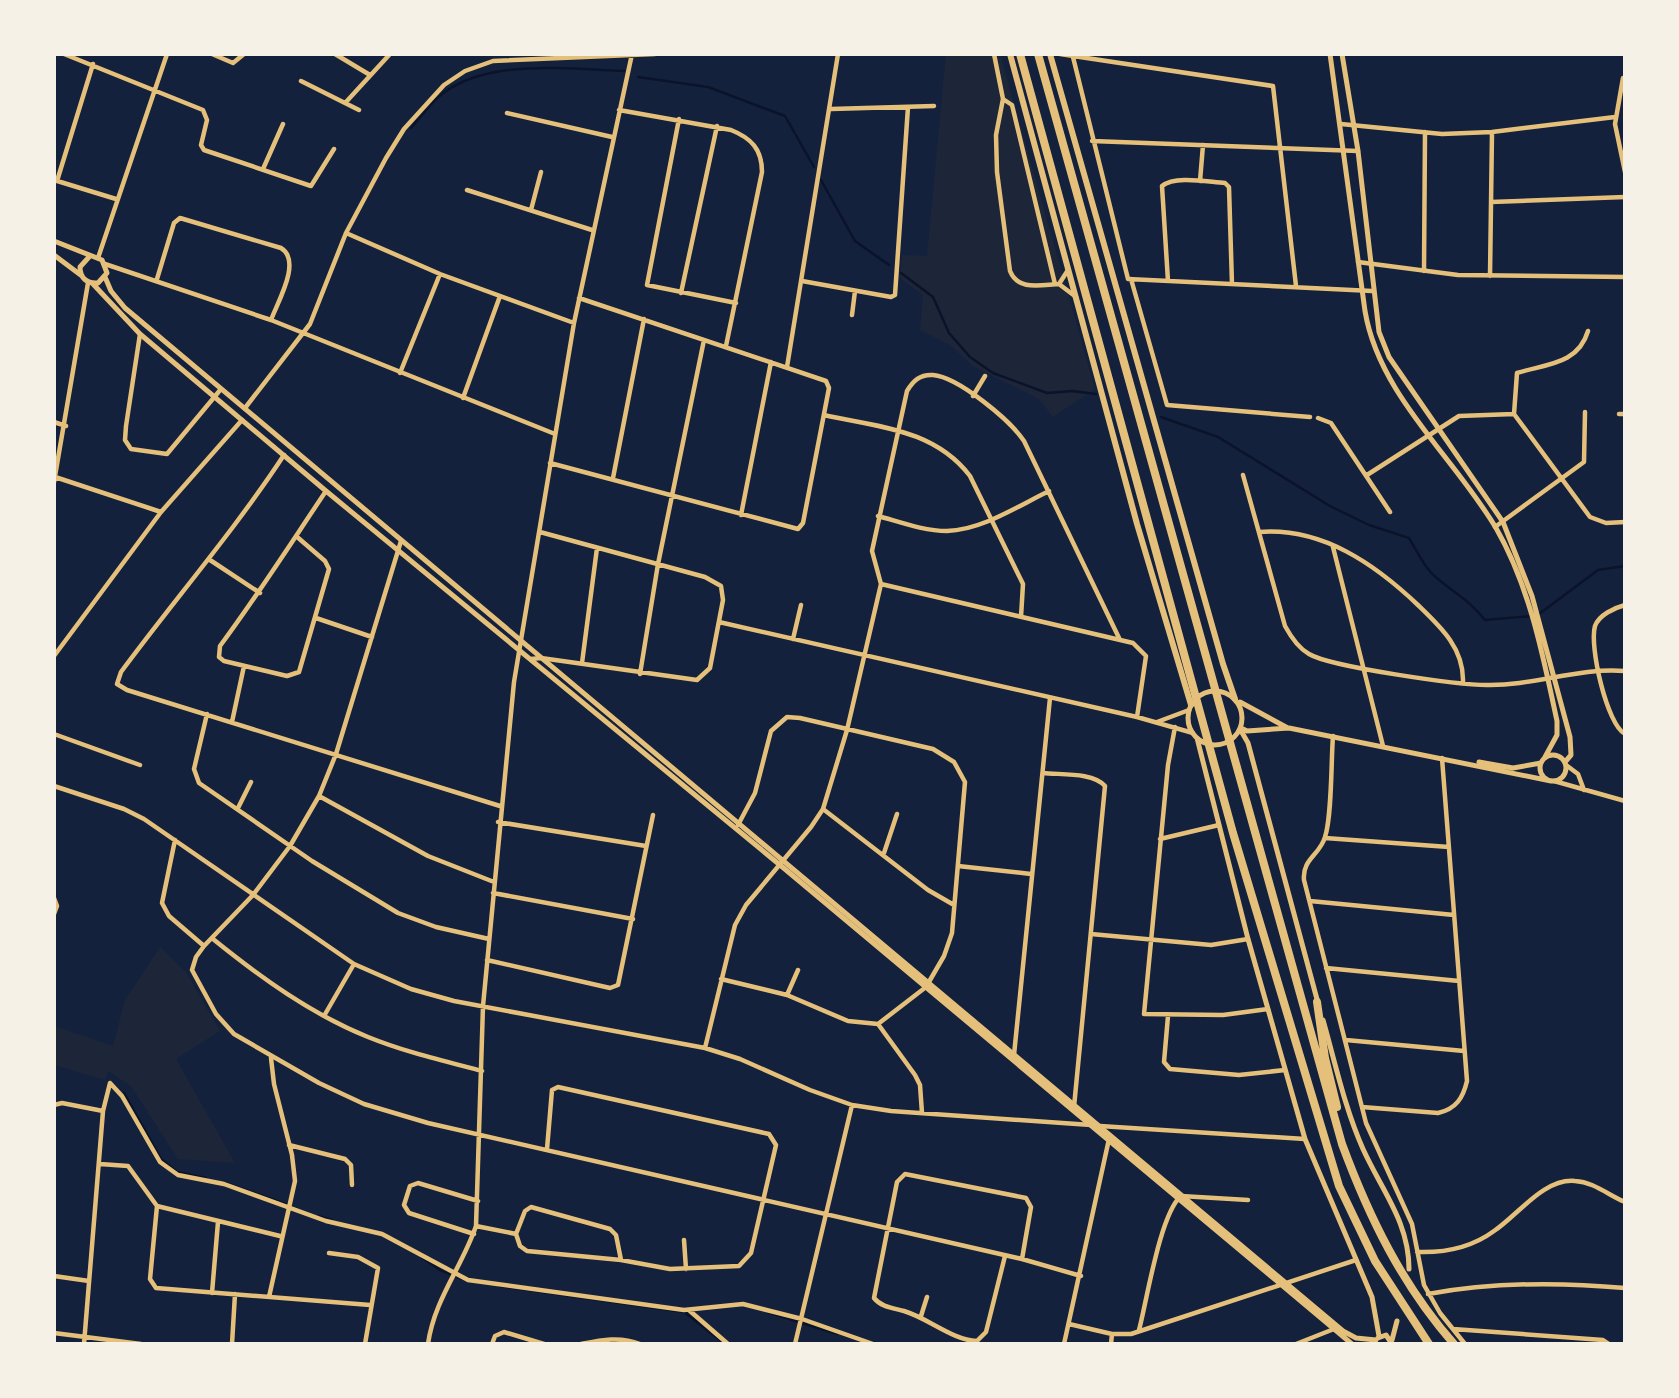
<svg xmlns="http://www.w3.org/2000/svg" width="1679" height="1398" font-family="'Varela Round',sans-serif">
<rect width="100%" height="100%" fill="#14213d"/>
<path fill="#1d2539" d="M946 54H1000L1095 389 1053 417 1039 399 973 366 950 345 920 330 923 295 900 278 902 255 927 256Z
M160 947 186 972 220 1031 176 1059 235 1163 178 1159 131 1086 108 1071 105 1080 54 1065V1026L113 1046 125 1000Z"/>
<g fill="none" stroke-linecap="round" stroke-linejoin="round">
<path stroke="#0b132b" stroke-width="2.5" d="M638 77 708 87 785 116 814 167
M411 128C419 119 427 108 436 99 482 57 566 69 624 71
M821 180 855 241 889 265
M901 273 933 297 949 333 970 357 993 373 1047 393 1072 391 1096 394
M1161 417 1218 437 1330 506 1369 525 1409 538C1418 553 1425 569 1438 579 1457 595 1469 600 1485 620L1532 616
M1539 614 1598 570 1625 566
M124 1093 161 1159 177 1172 206 1178
M223 1182 289 1205
M318 1216 332 1220
M421 1257 440 1270 468 1281
M499 1286 684 1312 725 1344
M767 1312 837 1334"/>
<path stroke="#e5c07b" stroke-width="4.5" d="M64 54 203 110 207 120 201 145 204 150 311 186 334 149
M212 54 233 63 244 54
M335 54 370 75
M994 54 1003 99 996 135 997 172 1010 271C1018 291 1040 285 1059 284L1076 297
M1060 54 1273 86 1296 286
M1073 57 1128 279 1372 291
M1623 78 1615 124 1625 172
M301 81 359 110
M1003 99 1012 105 1055 284
M346 102 390 54
M831 109 934 106
M619 110 731 130C751 138 762 149 762 172L726 346
M507 113 612 137
M679 119 647 285 736 303
M1341 124 1442 134 1492 132 1490 276
M1492 132 1615 117
M1092 141 1358 151
M263 169 283 124
M54 180 116 199
M57 181 93 64
M1200 181 1203 145
M467 190 592 230
M1491 202 1625 197
M531 210 541 172
M346 233 440 274 574 323
M98 258 167 54
M1358 262 1458 275 1625 277
M105 264 271 320 555 434
M1424 271 1425 132
M157 279 174 223 180 218 281 248C302 261 278 301 271 320
M1131 279 1167 405 1310 417
M802 281 891 297 895 295 908 107
M1168 281 1162 186C1175 175 1208 182 1225 183L1229 187 1232 284
M1059 284 1068 270
M681 293 717 126
M852 315 855 291
M1588 331C1578 365 1545 364 1517 373L1514 414 1590 517 1606 523 1625 522
M140 334 126 426 125 440 131 449 167 454 221 389
M787 367 838 54
M400 373 440 274
M973 396 985 376
M463 398 500 296
M245 408 310 324 346 233 386 158 404 129 444 85 465 71 493 61 655 54
M1619 414H1625
M824 415C878 427 934 429 970 476L1023 584 1021 617
M1318 418 1331 423 1390 512
M54 422 66 426
M284 455C234 531 175 599 121 672L117 684 127 690 500 806
M550 463 798 529 803 523 829 388 826 381 579 298
M1243 475 1285 626C1291 637 1298 648 1309 654 1331 667 1458 685 1487 685 1534 686 1578 667 1625 671
M1367 475 1459 416 1514 414
M55 477 161 512
M613 478 644 319
M54 482 88 283
M741 515 771 362
M878 516C900 522 924 531 947 531 982 530 1018 506 1049 491
M1495 527 1584 462 1585 412
M1259 532C1322 527 1375 564 1419 606 1442 628 1464 649 1463 682
M296 536 325 561 329 569 299 672 287 676 224 661 219 657 220 646C258 595 291 543 326 491
M401 541 336 754 319 796 290 846 253 895 204 946 196 957 192 970 216 1014 234 1034 319 1083 364 1104 428 1123 1022 1259 1081 1276
M1333 547 1383 746
M210 560 260 593
M881 584 1133 643 1146 656 1137 717
M1625 605C1614 608 1599 615 1595 626 1589 646 1607 725 1625 734
M316 618 372 637
M719 622 1137 717 1193 733
M793 639 801 605
M54 656 161 512 242 420
M531 659 541 658 697 680 710 668 723 600 721 586 705 577 540 532
M582 663 597 548
M640 674 658 564 704 340
M207 714 194 769 199 783 312 861 398 913 436 927 489 939
M232 722 244 666
M1157 722 1189 710
M1175 727 1168 765 1144 1014 1223 1015 1268 1009
M54 734 140 765
M1333 736C1331 761 1332 816 1325 837 1320 855 1302 859 1304 880L1366 1123 1412 1224 1424 1285 1440 1313 1465 1344
M1566 765 1578 774 1584 790
M1043 773C1061 775 1093 772 1105 786L1074 1107
M1554 781 1625 801
M54 786 124 809 144 819 354 964 411 989 454 1001 705 1048 740 1059 810 1090 852 1105 891 1111 1091 1125
M319 796 428 856 494 882
M238 808 251 782
M823 809 928 890 954 905
M498 822 646 846
M1325 838 1449 847
M1160 839 1219 825
M175 840 162 903 169 916 204 946
M884 853 897 814
M958 866 1031 874
M493 893 633 919
M54 898 57 906 54 914
M1310 901 1454 915
M1091 934 1211 945 1248 939
M213 939C260 977 311 1014 368 1037 405 1052 444 1061 482 1071
M487 960 610 988 618 985 653 815
M1326 968 1459 981
M721 979 787 995 848 1021 878 1024 926 987 944 956 952 933 965 782 954 762 933 749 800 718 787 717 771 731 755 793 738 825
M787 995 798 970
M324 1016 354 964
M1168 1016 1164 1062 1170 1069 1239 1075 1285 1070
M878 1024 915 1075 920 1085 922 1113
M1346 1040 1464 1051
M705 1048 735 925 746 905 811 827 823 809 847 730 881 584 872 551 907 391C913 381 920 374 933 375 958 377 1010 420 1024 441L1120 640
M1014 1055 1050 698
M54 1105 62 1103 103 1111
M1362 1107 1438 1113C1456 1109 1463 1098 1467 1081L1442 758
M1100 1126 1305 1139
M289 1145 345 1159 351 1165 352 1185
M100 1164 128 1166 157 1206
M157 1206 150 1279 156 1288 370 1305
M157 1206 280 1236
M476 1226 516 1234 520 1246 527 1251 621 1260 670 1269 739 1266 751 1253 776 1145 769 1134 558 1087 552 1090 547 1149
M474 1234 409 1213 404 1205 410 1186 418 1183 478 1201
M516 1234 525 1211 531 1207 610 1229 616 1235 621 1260
M684 1240 686 1269
M1417 1252C1445 1253 1471 1248 1494 1231 1518 1215 1544 1178 1575 1181 1594 1182 1608 1195 1625 1202
M329 1253 358 1257 378 1268 365 1344
M1005 1256 986 1332 977 1341C952 1340 928 1318 904 1311 893 1308 881 1307 874 1298L897 1182 905 1174 1026 1198 1031 1207 1022 1259
M54 1276 89 1281
M212 1293 218 1222
M1428 1294C1493 1282 1559 1282 1625 1288
M269 1297 295 1181 292 1155 274 1084 271 1058
M690 1311 728 1344
M921 1316 927 1297
M1069 1324 1112 1334H1131L1356 1260
M1453 1329 1603 1340 1609 1344
M1139 1330C1147 1300 1160 1214 1181 1196L1248 1200
M54 1333 141 1344
M84 1344 103 1111 110 1083 122 1096 160 1162 178 1175 224 1184 326 1221 382 1234 468 1280 684 1310 743 1304 802 1319 873 1344
M232 1344 235 1294
M428 1344C434 1300 462 1267 476 1226L483 1006 514 682 574 323 632 54
M492 1344 495 1336 504 1332 544 1344
M581 1344C601 1340 620 1336 640 1344
M795 1344 852 1105
M1064 1344 1109 1139
M1111 1344 1112 1334
M1296 1344 1334 1329"/>
<path stroke="#e5c07b" stroke-width="5" d="M1330 54 1365 311C1379 395 1454 457 1496 528 1530 587 1543 656 1557 721V735L1545 757
M1342 54 1358 151 1379 332 1389 357 1503 522 1532 596 1570 737 1571 755 1565 762
M54 241 102 260 107 273 98 283C87 284 80 278 80 267L89 257
M54 255 82 276
M105 277 111 291 125 308 1343 1331 1356 1338 1376 1340
M93 284 140 334 326 491 780 865 1352 1344
M1188 718a27 27 0 1 1 54 0a27 27 0 1 1-54 0Z
M1240 702 1286 727
M1241 728 1247 731 1289 728 1551 781
M1240 729 1248 743 1318 1003
M1197 738 1248 939 1305 1139 1372 1297 1379 1336
M1540 768a13 13 0 1 1 26 0a13 13 0 1 1-26 0Z
M1479 762 1513 768 1541 763
M1323 1020C1335 1062 1345 1109 1363 1149 1382 1191 1409 1222 1409 1269
M1378 1338 1386 1335 1392 1344
M1392 1340 1397 1321"/>
<path stroke="#e5c07b" stroke-width="6" d="M1010 54 1137 524 1191 705
M1050 54 1223 664 1235 699"/>
<path stroke="#e5c07b" stroke-width="8" d="M1020 54 1233 833 1339 1186 1375 1261 1429 1344
M1038 54 1342 1144C1369 1217 1402 1285 1454 1344
M1317 1002 1325 1058 1337 1107"/>
</g>
<rect width="1679" height="1398" fill="none" stroke="#f6f1e7" stroke-width="112"/>
</svg>
